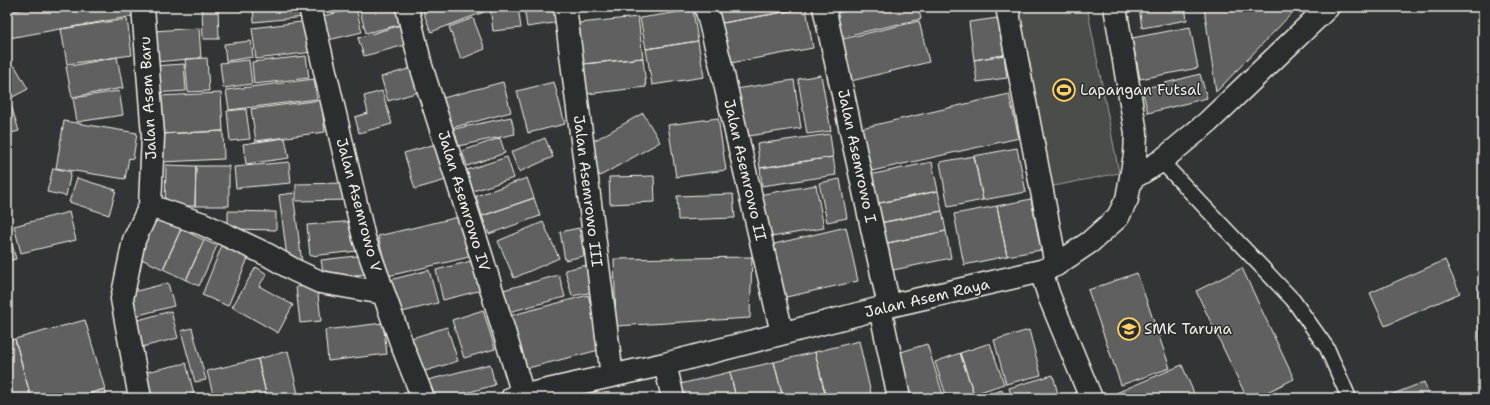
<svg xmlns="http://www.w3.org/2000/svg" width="1490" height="405" font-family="'Shantell Sans',sans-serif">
<rect width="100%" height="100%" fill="#323535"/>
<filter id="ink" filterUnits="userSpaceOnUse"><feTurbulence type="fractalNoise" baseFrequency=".025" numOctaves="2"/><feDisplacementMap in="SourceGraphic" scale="8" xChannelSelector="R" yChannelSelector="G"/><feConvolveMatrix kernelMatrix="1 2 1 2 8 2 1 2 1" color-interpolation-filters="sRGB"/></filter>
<g filter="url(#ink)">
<path fill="#4b4d4c" stroke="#a09f9a" d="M1010 7H1087L1119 173 1044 188Z"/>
<path fill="#5f605f" stroke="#f4f1e8" d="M37 7H132L134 16 9 38 7 29V12Z
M202 7H218L219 39H203Z
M253 7H304L305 17 254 22Z
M365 7H399L403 24 366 33 359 8Z
M435 7H482L484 12 431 32 423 11Z
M490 7H518L521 28 493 31Z
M524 7H558L560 22 527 27Z
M714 7H805L806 8 717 24Z
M829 7H863L831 14Z
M863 7H918L921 19 836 38 831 14Z
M1139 7H1185L1187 20 1142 28Z
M1204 7H1295L1296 9 1216 92Z
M356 8 362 32 324 41 319 17Z
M806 8 813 48 725 64 717 24Z
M693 10 698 41 646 49 640 18Z
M638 17 643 58 583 64 579 23Z
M473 18 485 49 461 59 449 27Z
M998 18 1004 55 974 60 969 22Z
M127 19 132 55 67 64 61 29Z
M309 21 313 52 256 59 252 28Z
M919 21 929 62 843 83 834 41Z
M404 24 409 44 364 56 358 38Z
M1190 27 1198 68 1140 79 1132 38Z
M199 28 201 58 155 62 153 31Z
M251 41 253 57 226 61 224 44Z
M698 41 704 77 652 85 646 49Z
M1004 55 1007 78 977 82 974 60Z
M306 56 309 78 254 84 252 62Z
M117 57 123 88 72 97 66 67Z
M207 58 209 91 188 92 185 59Z
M643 58 646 87 587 94 583 64Z
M249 60 252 84 223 88 220 63Z
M184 64 186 91 152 93 151 66Z
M15 66 28 89 7 100V71Z
M415 67 422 91 388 101 381 77Z
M1200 74 1207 98 1148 113 1142 89Z
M821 75 831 131 807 134 798 79Z
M314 79 317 99 229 110 226 90Z
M794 80 801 128 742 137 735 89Z
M503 82 511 112 451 128 443 98Z
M554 82 565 124 528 133 517 91Z
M119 91 123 115 77 122 73 98Z
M382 91 392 124 359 133 355 117 368 113 364 96Z
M221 93 223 131 160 134 158 96Z
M1009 94 1019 138 863 173 853 130Z
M321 100 325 132 256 141 251 109Z
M11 105 19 131 7 134V106Z
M246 109 250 139 230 141 227 111Z
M643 113 660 142 600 176 583 147Z
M511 117 515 134 458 146 454 129Z
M718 118 726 170 676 177 668 125Z
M64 121 137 133 133 159 129 158 125 179 56 168Z
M223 131 224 159 162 162 160 134Z
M830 134 833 157 760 168 757 144Z
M285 138 289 158 246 164 243 144Z
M500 138 505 153 467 166 462 151Z
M545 138 553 157 519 172 511 152Z
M436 144 446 180 415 189 404 153Z
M1017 148 1026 192 983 200 974 156Z
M974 156 983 200 948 207 940 162Z
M507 157 514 178 473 191 467 170Z
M833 157 836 175 762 186 760 168Z
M289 162 291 183 236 188 234 167Z
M932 162 938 191 870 205 864 176Z
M166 165 196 166 195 206H165Z
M196 166H229V206H195Z
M53 168 71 172 66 196 47 192Z
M654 176 655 202 610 204 609 177Z
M77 178 116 190 109 215 69 202Z
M527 178 534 198 482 216 476 196Z
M840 179 847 218 827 222 819 183Z
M347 183 348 200 296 201V184Z
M816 185 824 228 766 238 758 195Z
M938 191 942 211 874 224 870 205Z
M293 193 302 263 288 265 279 195Z
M733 194 735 218 678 220 677 196Z
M534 198 540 216 489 234 482 216Z
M1031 199 1041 250 1007 256 997 206Z
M997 206 1007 256 964 265 954 214Z
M228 211 276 212V230L228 229Z
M942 211 946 231 878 245 874 224Z
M69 212 76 240 21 253 14 226Z
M154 217 181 229 163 269 137 257Z
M459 217 469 257 388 276 378 236Z
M355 221 358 251 310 256 307 225Z
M543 222 559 258 514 278 498 241Z
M7 225 16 259 7 261Z
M846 227 858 281 782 298 770 245Z
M579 228 584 256 565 260 560 232Z
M181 229 204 240 186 280 163 269Z
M946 231 951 258 884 272 878 245Z
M204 240 217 246 199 286 186 280Z
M224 240 251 251 228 306 202 295Z
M365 255 366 274 324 278 321 260Z
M752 257 750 318 616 326 614 259Z
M475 260 482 290 443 300 436 270Z
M1445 260 1460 293 1385 326 1370 293Z
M587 265 593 292 572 296 565 270Z
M256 267 267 274 259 286 293 305 278 333 232 307Z
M1242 268 1294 379 1255 398H1247L1196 291Z
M429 270 438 303 398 313 390 280Z
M1137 273 1170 368 1121 385 1088 290Z
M559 275 565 297 509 312 503 290Z
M168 283 174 306 131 317 125 294Z
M317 285 321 321 300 323 296 287Z
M1483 289V349L1480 350 1478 290Z
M588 295 603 349 524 369 509 316Z
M483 310 495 349 464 358 452 320Z
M171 311 178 338 138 348 131 322Z
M85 320 105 389 74 398H31L15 339Z
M383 323 387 354 328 361 325 330Z
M447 327 458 361 422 372 412 338Z
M192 328 206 380 195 382 181 331Z
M1029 330 1041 375 1006 384 994 340Z
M15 339 31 398H7V341Z
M859 341 872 398H826L815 352Z
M990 343 1004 384 974 394 960 353Z
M927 344 944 398H906L891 355Z
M1483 349V397L1480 350Z
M288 351 299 398H267L258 359Z
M815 352 826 398H783L774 362Z
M960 353 974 394 961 398H947L935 362Z
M258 359 267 398H214L207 371Z
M774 362 783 398H736L730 372Z
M186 363 194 394 177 398H152L146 372Z
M490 364 495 385 448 398H428L424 381Z
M1182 365 1196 398H1110L1109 396Z
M730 372 736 398H683L680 384Z
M1053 375 1059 398H1012L1009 388Z
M1424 382 1430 398H1383Z
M105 389 107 398H74Z
M1002 390 1004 398H976Z"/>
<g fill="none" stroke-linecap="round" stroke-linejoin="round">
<g stroke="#f4f1e8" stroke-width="17">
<path id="service" d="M1161 161 1293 300 1327 348 1349 398"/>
</g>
<g stroke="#f4f1e8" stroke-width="25">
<path id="minor" d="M310 7 364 238 402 345 423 398
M407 7 421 66 482 258 523 395
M565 7 612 376
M706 7 721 66 782 333
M824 7 889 306
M1007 7 1056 265
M1131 179 1161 161 1208 122 1328 7
M150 206 203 224 268 255 294 270 320 282 383 293
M1041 271 1049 296 1091 398
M880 308 899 398
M665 364 673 398
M140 398 122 299 134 240 150 206 153 135 143 7
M512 398 665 364 889 306 1041 271 1056 265 1090 242 1118 217 1127 199 1135 155 1136 133 1115 7"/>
</g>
<use href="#service" stroke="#2a2d2e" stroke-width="14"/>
<use href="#minor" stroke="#2a2d2e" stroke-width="22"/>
</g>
</g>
<defs>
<g id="stadium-ring" transform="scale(1.15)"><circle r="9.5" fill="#2a2d2e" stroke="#ffd166" stroke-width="1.5"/><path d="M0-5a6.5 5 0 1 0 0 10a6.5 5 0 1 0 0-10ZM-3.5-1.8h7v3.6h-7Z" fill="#ffd166"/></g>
<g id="school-ring" transform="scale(1.15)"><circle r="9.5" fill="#2a2d2e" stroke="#ffd166" stroke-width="1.5"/><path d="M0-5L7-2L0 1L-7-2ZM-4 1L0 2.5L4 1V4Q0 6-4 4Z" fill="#ffd166"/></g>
</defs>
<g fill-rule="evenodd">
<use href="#stadium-ring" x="1064" y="90"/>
<use href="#school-ring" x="1129" y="329"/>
</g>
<g text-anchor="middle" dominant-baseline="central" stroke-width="3" stroke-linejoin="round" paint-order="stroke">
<g font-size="15" fill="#f4f1e8" stroke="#2a2d2e" text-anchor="start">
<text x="1080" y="90">Lapangan Futsal</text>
<text x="1144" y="329">SMK Taruna</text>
</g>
<g font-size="15" fill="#f4f1e8" stroke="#2a2d2e">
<text transform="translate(148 98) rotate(-93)">Jalan Asem Baru</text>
<text transform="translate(857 156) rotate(78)">Jalan Asemrowo I</text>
<text transform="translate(745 170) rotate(77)">Jalan Asemrowo II</text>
<text transform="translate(588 191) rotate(83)">Jalan Asemrowo III</text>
<text transform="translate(464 201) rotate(73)">Jalan Asemrowo IV</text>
<text transform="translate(359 205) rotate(75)">Jalan Asemrowo V</text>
<text transform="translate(927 298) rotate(-13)">Jalan Asem Raya</text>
</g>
</g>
<rect width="1490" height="405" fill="none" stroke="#2a2d2e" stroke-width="24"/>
<rect x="12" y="12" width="1466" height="381" fill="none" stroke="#f4f1e8" stroke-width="1.5" filter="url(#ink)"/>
</svg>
